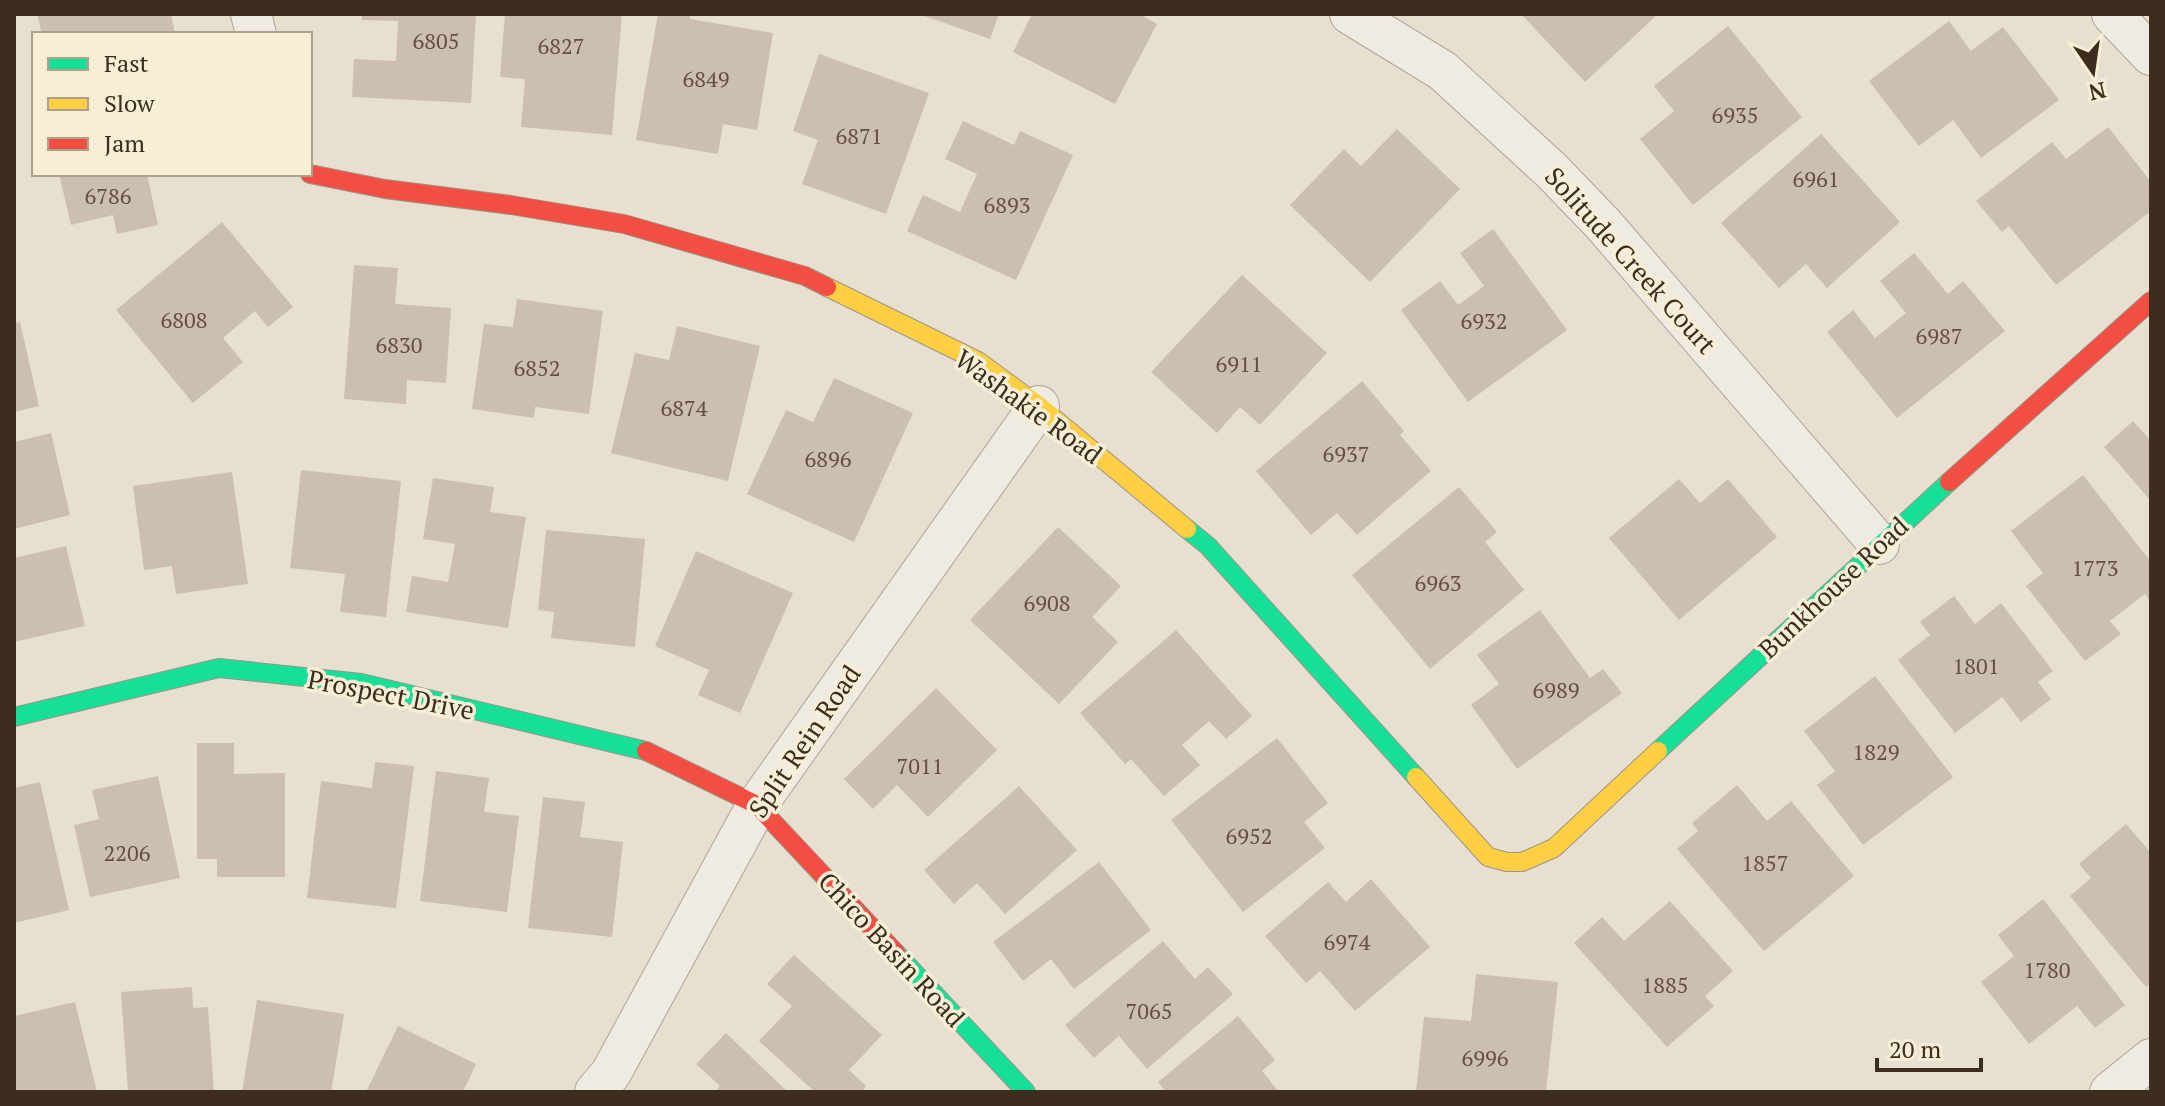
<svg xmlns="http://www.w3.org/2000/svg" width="2165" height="1106" font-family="'PT Serif',serif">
<rect width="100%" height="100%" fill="#e7e0d0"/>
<path fill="#ccbeb0" d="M37 14H171L175 34H42Z
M362 14H476L471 103 352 97 354 59 396 61 398 21 362 20Z
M505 14H622L612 135 521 127 525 79 500 77Z
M658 14H690V19L773 33 757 130 723 124 718 154 636 140Z
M919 14H999L990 39Z
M1032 14H1139L1157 24 1115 104 1013 52Z
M1521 14H1658L1585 82Z
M1949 21 1971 51 2003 27 2059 100 1981 158 1953 120 1919 146 1869 81Z
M1728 26 1802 117 1693 205 1640 139 1674 111 1654 86Z
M819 54 929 93 886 214 802 184 818 140 793 131Z
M963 121 1014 145 1020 131 1073 155 1016 280 907 231 923 195 960 212 977 174 945 159Z
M2108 127 2151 182V211L2056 285 2009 226 2002 232 1976 201 2052 142 2066 159Z
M1397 129 1460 189 1370 282 1290 205 1344 149 1361 166Z
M1821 134 1900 222 1827 288 1806 264 1779 288 1721 223Z
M59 174H147L158 225 117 234 113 215 71 225Z
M222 222 293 307 268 327 255 311 223 338 243 362 193 403 116 310Z
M1493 229 1567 330 1468 402 1401 310 1440 281 1458 305 1484 286 1460 253Z
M1914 253 1948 294 1963 281 2005 331 1897 418 1827 332 1853 310 1875 338 1906 313 1880 281Z
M354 265 398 268 395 304 451 308 446 383 407 380 406 404 344 399Z
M1242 275 1327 353 1260 425 1240 407 1217 433 1151 372Z
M517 299 603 311 589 414 535 407 534 418 472 409 484 324 513 327Z
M20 322 39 406 14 412V323Z
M677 326 760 346 728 481 611 453 635 353 669 360Z
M834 378 913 413 854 542 747 494 786 410 813 422Z
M1362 381 1404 431 1400 435 1431 471 1357 535 1337 513 1311 535 1256 471Z
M2133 421 2151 441V501L2104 447Z
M51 433 70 515 14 529V442Z
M301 470 401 481 386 617 340 612 345 574 290 568Z
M232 472 248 584 176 594 172 566 144 570 133 486Z
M2083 475 2151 562V603L2145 594 2110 621 2121 634 2085 661 2026 586 2043 573 2011 531Z
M433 478 494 487 490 512 526 517 508 628 406 612 412 576 448 582 455 544 423 539Z
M1679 479 1700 503 1728 479 1777 537 1679 620 1609 538Z
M1459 487 1497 532 1485 542 1524 590 1430 669 1352 575Z
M1058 527 1121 586 1092 617 1118 642 1059 704 970 620Z
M546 530 645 539 635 647 551 638 554 612 538 610Z
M66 546 85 626 14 642V558Z
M696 551 793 593 740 713 698 695 709 670 655 646Z
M1954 596 1975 624 2001 603 2053 671 2038 682 2051 699 2021 722 2002 697 1955 733 1898 660 1930 635 1920 622Z
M1540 610 1590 678 1603 669 1622 693 1517 769 1471 705 1499 684 1477 655Z
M1176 630 1252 716 1226 739 1209 721 1182 745 1200 765 1164 796 1131 759 1125 764 1080 713Z
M1875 676 1953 777 1863 845 1817 785 1835 771 1804 731Z
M936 688 997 750 928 817 897 785 873 809 844 779Z
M1277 738 1328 803 1304 822 1325 848 1243 912 1171 820Z
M197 743H234V774L285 773V877H217V859H197Z
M375 762 414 766 396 908 307 898 321 781 372 788Z
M436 771 489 778 484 812 519 816 507 912 420 901Z
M158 776 180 878 90 897 74 825 99 819 92 790Z
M40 782 69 910 14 923V788Z
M1737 785 1767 821 1791 801 1854 876 1764 951 1677 849 1698 831 1692 823Z
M1019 786 1077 850 1005 914 977 883 954 904 924 870Z
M543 797 585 802 580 837 623 842 612 937 528 928Z
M2126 824 2151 853V983L2146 987 2070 896 2091 878 2079 864Z
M1099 862 1151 930 1074 989 1051 959 1023 981 993 942Z
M1371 879 1430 947 1355 1011 1320 971 1306 983 1265 936 1328 882 1346 902Z
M2043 899 2125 1005 2095 1028 2077 1006 2029 1044 1981 982 2014 956 1998 935Z
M1670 901 1733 971 1705 996 1714 1006 1667 1047 1574 943 1602 917 1624 941Z
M1163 941 1195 979 1208 967 1233 994 1147 1069 1119 1036 1094 1058 1065 1025Z
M794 955 882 1035 849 1070 866 1086 861 1092H815L759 1041 792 1006 767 984Z
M1476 974 1558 982 1546 1092H1416L1424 1017 1471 1021Z
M192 987 193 1008 208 1007 214 1092H128L121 992Z
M257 1000 344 1014 331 1092H242Z
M75 1002 97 1092H14V1016Z
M1238 1016 1275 1060 1262 1071 1279 1092H1166L1158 1082Z
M398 1026 476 1064 463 1092H366Z
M726 1033 788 1092H715L720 1086 696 1064Z"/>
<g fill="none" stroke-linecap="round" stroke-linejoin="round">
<g stroke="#ada598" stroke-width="42">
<path id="street" d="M251 14 256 34
M1350 14 1443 71 1552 171 1603 224 1879 544
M2112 14 2151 55
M595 1092 611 1073 757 805 1039 406
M2110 1092 2151 1059"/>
</g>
<g stroke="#9c9488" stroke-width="20">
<path id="fast" d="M1187 529 1208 546 1416 777
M14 717 219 668 361 683 646 751
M1658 751 1949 482
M896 953 1026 1092"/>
</g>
<g stroke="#9c9488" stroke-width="20">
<path id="slow" d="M827 287 978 361 1039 406 1187 529
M1416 777 1488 857 1507 862H1522L1554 848 1658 751"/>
</g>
<g stroke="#9c9488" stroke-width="20">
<path id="jam" d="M310 174 385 189 511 205 624 224 805 276 827 287
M1949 482 2151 301
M646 751 757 805 896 953"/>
</g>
<use href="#street" stroke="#efebe2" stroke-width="40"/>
<use href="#fast" stroke="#16e098" stroke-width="18"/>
<use href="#slow" stroke="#ffcf43" stroke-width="18"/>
<use href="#jam" stroke="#f24e42" stroke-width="18"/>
</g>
<g text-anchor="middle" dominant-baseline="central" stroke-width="7" stroke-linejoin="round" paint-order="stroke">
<g font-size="22" fill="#615143">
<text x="436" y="40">6805</text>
<text x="561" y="45">6827</text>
<text x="706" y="78">6849</text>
<text x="1735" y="114">6935</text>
<text x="859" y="135">6871</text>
<text x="1816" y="178">6961</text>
<text x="108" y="195">6786</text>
<text x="1007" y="204">6893</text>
<text x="184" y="319">6808</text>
<text x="1484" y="320">6932</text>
<text x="1939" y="335">6987</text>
<text x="399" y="344">6830</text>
<text x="1239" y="363">6911</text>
<text x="537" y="367">6852</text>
<text x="684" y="407">6874</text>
<text x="1346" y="453">6937</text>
<text x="828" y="458">6896</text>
<text x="2095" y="567">1773</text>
<text x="1438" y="582">6963</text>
<text x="1047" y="602">6908</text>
<text x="1976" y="665">1801</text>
<text x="1556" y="689">6989</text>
<text x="1876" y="751">1829</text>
<text x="920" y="765">7011</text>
<text x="1249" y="835">6952</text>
<text x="127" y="852">2206</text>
<text x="1765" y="862">1857</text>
<text x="1347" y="941">6974</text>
<text x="2047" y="969">1780</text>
<text x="1665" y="984">1885</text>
<text x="1149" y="1010">7065</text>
<text x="1485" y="1057">6996</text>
</g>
<g font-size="26" fill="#3d2d1f" stroke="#f8eed6">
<text transform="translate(1631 260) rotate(48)">Solitude Creek Court</text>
<text transform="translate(1029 406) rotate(36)">Washakie Road</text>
<text transform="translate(1833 587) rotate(-43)">Bunkhouse Road</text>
<text transform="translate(391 694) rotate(11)">Prospect Drive</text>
<text transform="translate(804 741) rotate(-56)">Split Rein Road</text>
<text transform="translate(892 949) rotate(47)">Chico Basin Road</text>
</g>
</g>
<rect width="2165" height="1106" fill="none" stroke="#3d2d1f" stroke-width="32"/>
<rect x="32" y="32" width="280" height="144" fill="#f8eed6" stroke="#ada18d" stroke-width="2"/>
<rect x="48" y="58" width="40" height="12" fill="#16e098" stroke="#ada18d" stroke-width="2"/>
<text x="104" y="72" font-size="24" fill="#3d2d1f">Fast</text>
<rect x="48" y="98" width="40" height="12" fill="#ffcf43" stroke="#ada18d" stroke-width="2"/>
<text x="104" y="112" font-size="24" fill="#3d2d1f">Slow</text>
<rect x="48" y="138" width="40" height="12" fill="#f24e42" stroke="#ada18d" stroke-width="2"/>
<text x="104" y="152" font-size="24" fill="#3d2d1f">Jam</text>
<g transform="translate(2093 72) rotate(167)" stroke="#f8eed6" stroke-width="6" paint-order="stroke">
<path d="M0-6L14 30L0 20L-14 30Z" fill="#3d2d1f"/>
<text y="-12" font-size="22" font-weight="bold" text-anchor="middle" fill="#3d2d1f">N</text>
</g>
<path d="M1877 1058v12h104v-12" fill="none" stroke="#3d2d1f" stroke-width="4"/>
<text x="1889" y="1058" font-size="24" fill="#3d2d1f" stroke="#f8eed6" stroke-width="6" paint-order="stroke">20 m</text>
</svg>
